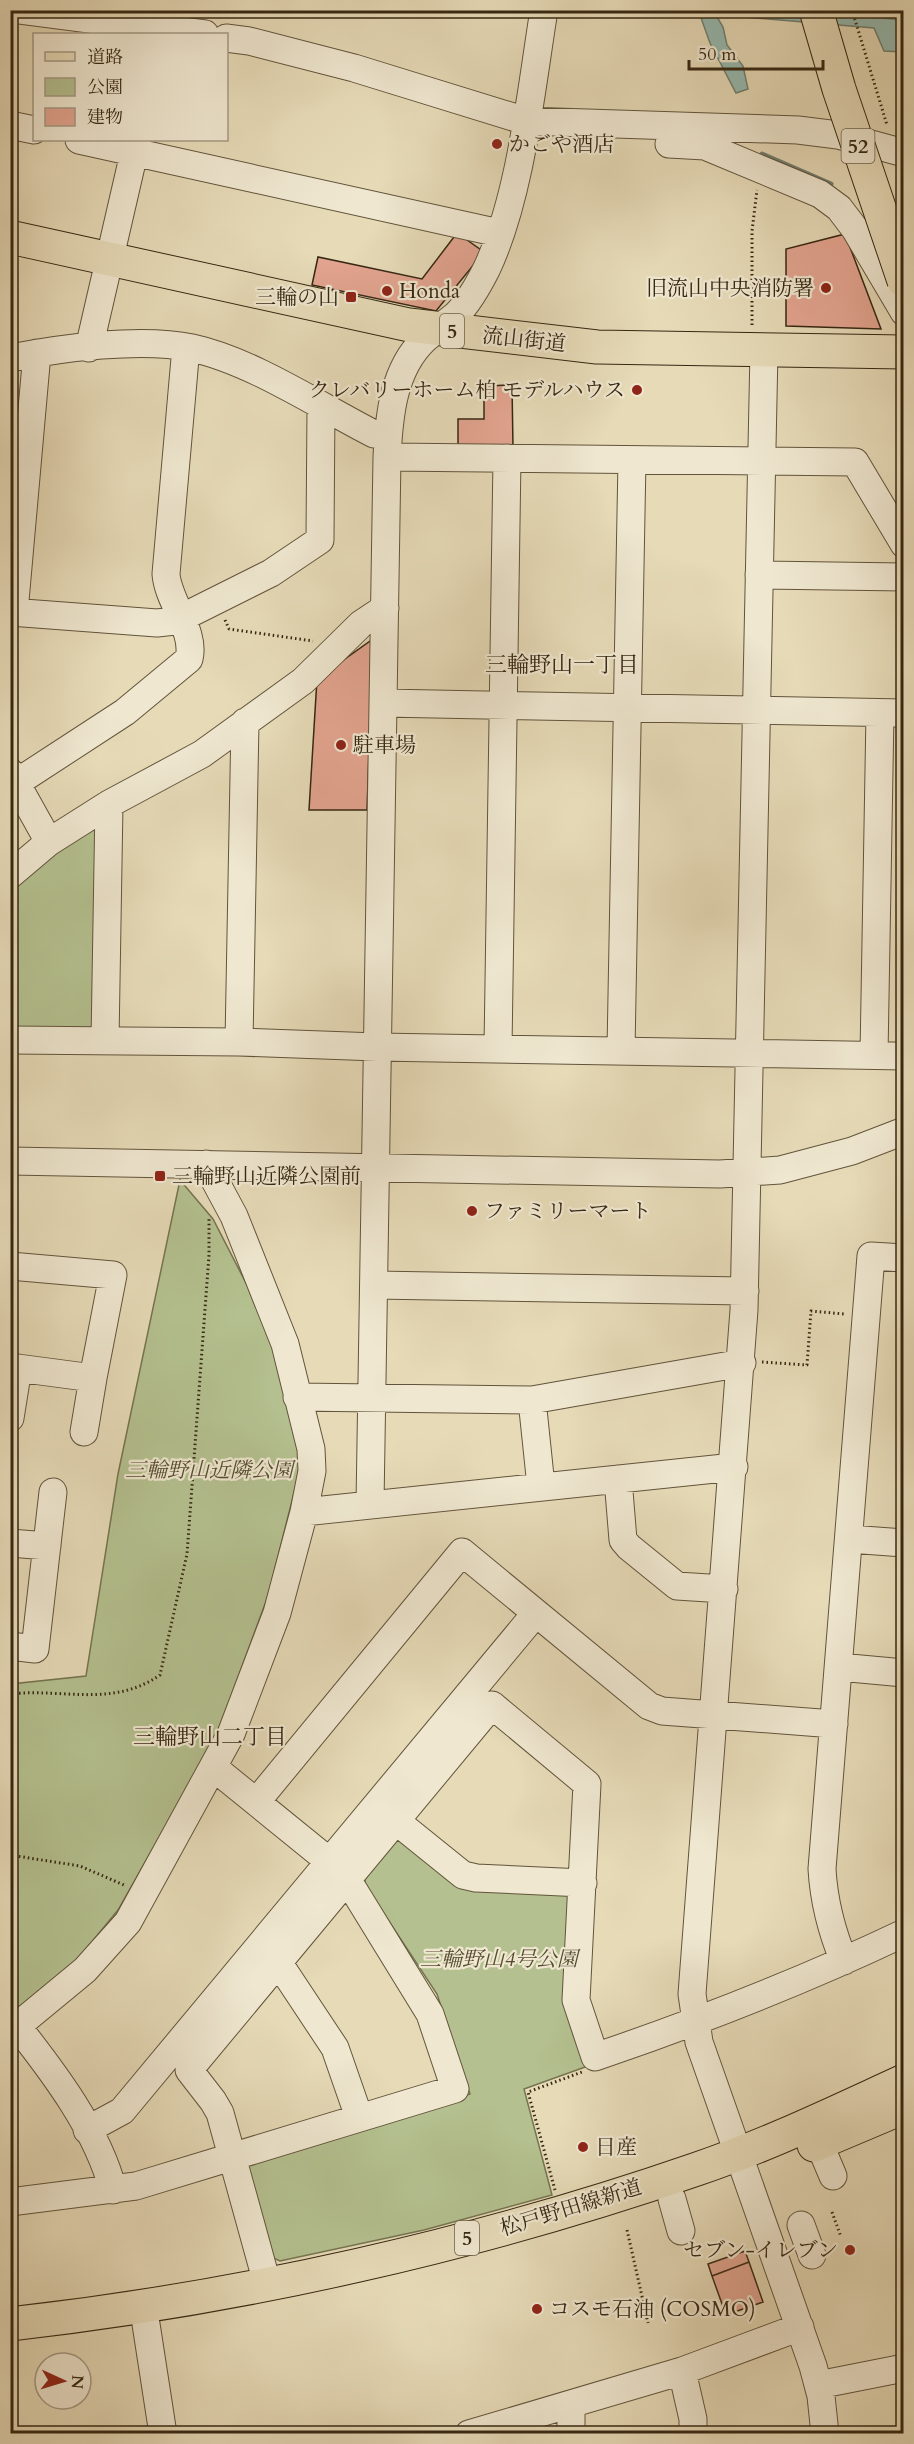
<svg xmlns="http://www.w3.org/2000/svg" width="914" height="2444" font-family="Cardo,'Noto Serif JP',serif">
<rect width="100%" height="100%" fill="#e6dab7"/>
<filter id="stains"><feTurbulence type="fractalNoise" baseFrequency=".00333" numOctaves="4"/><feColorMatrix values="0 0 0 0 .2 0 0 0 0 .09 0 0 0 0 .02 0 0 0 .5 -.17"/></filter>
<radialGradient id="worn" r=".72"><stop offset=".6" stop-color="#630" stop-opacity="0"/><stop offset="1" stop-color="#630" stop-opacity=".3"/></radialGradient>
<path fill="#b4c08f" stroke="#757450" stroke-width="1.5" d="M93 821 103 826 92 1031 11 1032V885Z
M180 1180 213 1219 264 1318 272 1339 301 1465 268 1596 216 1737 118 1910 73 1965 11 2017V1684L86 1676 118 1474Z
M401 1836 461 1884 568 1892 588 2066 524 2089 552 2195 424 2230 280 2261 269 2256 246 2161 470 2094 437 1994 365 1885V1875L394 1838Z"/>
<path fill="#96bab0" stroke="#707f71" stroke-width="1.5" d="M693 11H804L903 20 902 52 884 51 874 28 720 15 717 17 723 27 727 45 743 66 748 89 736 93 710 43 700 15Z"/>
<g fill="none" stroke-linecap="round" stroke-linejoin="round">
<path stroke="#707f71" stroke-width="5" d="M762 154 831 184"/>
</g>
<path fill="#e3a490" stroke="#362712" stroke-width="1.5" d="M457 233 484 252 436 311 312 285 318 257 422 279Z
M845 234 881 329 786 326V249Z
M512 385 513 448H458V419H484V386Z
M373 639 367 810H309L317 679Z
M745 2251 749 2262 712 2276 708 2264Z
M749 2262 763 2302 726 2315 712 2276Z"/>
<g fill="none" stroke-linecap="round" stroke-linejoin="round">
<g stroke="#62543b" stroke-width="29">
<path id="minor" d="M20 10 205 34
M226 38 249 41 354 68 526 121 798 130 838 135 904 153
M10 125 34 130
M79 140 499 233
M669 144 705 146 820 194 839 208 855 229 904 312
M89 348 137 140
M764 351 744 1310 692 1994 699 2042 813 2366 821 2396 825 2434
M10 358C62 348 141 337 192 348 252 361 319 406 374 434L388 435
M387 457 855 462 904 544
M759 575 904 577
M10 612 157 623 175 621 271 573 320 540 321 407
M14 612 37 353
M384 703 904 713
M10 772 49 842
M16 783 125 712 189 659C196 631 168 602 166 574L186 347
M10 875 49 842 109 804 202 754 303 681 361 624 385 608
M10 1040 239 1042 377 1047 904 1056
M105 1041 109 804
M239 1042 245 722
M498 1048 507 458
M621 1050 632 460
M874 1055 880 713
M10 1161 720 1174 780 1170 852 1151 904 1131
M10 1266 113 1275 93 1378 10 1367
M374 1285 745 1291
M297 1397 532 1400 742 1363
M532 1400 541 1486
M10 1418 18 1368
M84 1432 93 1378
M618 1479 623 1540 629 1547 677 1586 724 1589
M370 1504 387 457C389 416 393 369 425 339 435 330 447 323 457 314 470 301 479 284 487 268 521 195 531 90 544 10
M304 1512 734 1467
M849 1539 904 1543
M10 1543 47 1546
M10 1646 35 1649 53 1492
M839 1667 904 1673
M213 1767 330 1862
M257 1801 462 1552 649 1706 662 1711 834 1724
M396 1821 463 1875 476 1878 583 1883
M844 1961C831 1930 824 1903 822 1869L871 1256 904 1258
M278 1962 335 2048 359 2117
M17 2026C54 2073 98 2131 113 2190
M10 2032 85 1970 128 1922 231 1734 277 1613 304 1512 312 1471 311 1449 285 1344 234 1216 206 1164
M87 2130 122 2111 536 1613
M819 2143 833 2176
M672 2199 681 2231
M10 2202 136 2186 455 2089 430 2014 347 1879
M801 2225 812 2255
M267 2283 220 2113 213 2101 189 2070 492 1705 587 1784 576 2000 595 2057C701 2021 803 1981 904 1933
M146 2324 163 2434
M682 2371 693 2419V2434
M818 2385 904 2368
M571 2404V2434
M469 2434 682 2371 800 2327"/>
</g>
<g stroke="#362712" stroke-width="35">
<path id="major" d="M10 237 409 325 597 347 904 352
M814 2145 904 2107
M10 2324C242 2298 477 2245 697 2169 768 2145 836 2112 904 2081"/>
</g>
<path stroke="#362712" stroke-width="3" stroke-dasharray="1.5 3" stroke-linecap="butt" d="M852 10 887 125
M752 325V231L757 190
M225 620 229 629 313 641
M762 1362 807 1365 811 1311 844 1314
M10 1694C64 1688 112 1708 160 1675L187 1554 209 1255V1217
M10 1855 80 1866 124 1885
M555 2190 528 2092 582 2072
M832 2212 841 2237
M627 2230 648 2323"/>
<use href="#minor" stroke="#efe7d0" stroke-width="27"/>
<use href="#major" stroke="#e6dab7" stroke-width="33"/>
<g stroke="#362712" stroke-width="35" stroke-linecap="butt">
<path id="major-bridge" d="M816 10 839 89 904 281"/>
</g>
<use href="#major-bridge" stroke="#e6dab7" stroke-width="33"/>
</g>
<g fill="#8f2418" stroke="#efe7d0" stroke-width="2">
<circle cx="497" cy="144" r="6"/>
<circle cx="826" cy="288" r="6"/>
<circle cx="387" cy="291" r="6"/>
<rect x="345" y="291" width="12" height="12" rx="3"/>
<circle cx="637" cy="390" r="6"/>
<circle cx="341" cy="745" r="6"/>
<rect x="154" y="1170" width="12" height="12" rx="3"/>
<circle cx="472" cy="1211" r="6"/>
<circle cx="583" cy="2147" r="6"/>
<circle cx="850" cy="2250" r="6"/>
<circle cx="537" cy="2309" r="6"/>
</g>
<g text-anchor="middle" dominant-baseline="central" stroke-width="4.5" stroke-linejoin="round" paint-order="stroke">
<g fill="#efe7d0" stroke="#6e614b" stroke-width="1.5">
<rect x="841.5" y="129" width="33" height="34" rx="4.5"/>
<rect x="440" y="314" width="24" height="34" rx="4.5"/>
<rect x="455" y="2221" width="24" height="34" rx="4.5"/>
</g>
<g font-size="20" font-weight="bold" fill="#362712">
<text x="858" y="146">52</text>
<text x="452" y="331">5</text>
<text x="467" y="2238">5</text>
</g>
<g font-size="21" fill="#362712" stroke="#efe7d0" text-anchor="start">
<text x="509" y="144">かごや酒店</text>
<text x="814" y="288" text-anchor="end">旧流山中央消防署</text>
<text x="399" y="291">Honda</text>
<text x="339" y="297" text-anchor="end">三輪の山</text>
<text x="625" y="390" text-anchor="end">クレバリーホーム柏 モデルハウス</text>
<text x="353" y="745">駐車場</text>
<text x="172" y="1176">三輪野山近隣公園前</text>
<text x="484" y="1211">ファミリーマート</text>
<text x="595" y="2147">日産</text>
<text x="838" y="2250" text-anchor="end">セブン-イレブン</text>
<text x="549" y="2309">コスモ石油 (COSMO)</text>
</g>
<g font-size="21" fill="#362712" stroke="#efe7d0">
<text transform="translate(524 340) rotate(6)">流山街道</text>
<text transform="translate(571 2208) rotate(-17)">松戸野田線新道</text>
</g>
<g font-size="21" font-style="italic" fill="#564d31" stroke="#efe7d0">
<text x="209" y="1470">三輪野山近隣公園</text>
<text x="499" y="1959">三輪野山4号公園</text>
</g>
<g font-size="22" fill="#362712" stroke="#efe7d0">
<text x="562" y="665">三輪野山一丁目</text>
<text x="210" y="1737">三輪野山二丁目</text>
</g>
</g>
<rect width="914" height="2444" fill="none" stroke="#e6dab7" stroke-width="36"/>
<rect x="12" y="12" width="890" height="2420" fill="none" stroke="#362712" stroke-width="3"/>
<rect x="18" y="18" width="878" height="2408" fill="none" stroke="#362712" stroke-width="1.5"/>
<rect x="33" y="33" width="195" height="108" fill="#efe7d0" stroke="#a59a84" stroke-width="1.5"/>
<rect x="45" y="52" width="30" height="9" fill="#e6dab7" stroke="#a59a84" stroke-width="1.5"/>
<text x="87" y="63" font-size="18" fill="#362712">道路</text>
<rect x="45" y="78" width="30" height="18" fill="#b4c08f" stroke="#a59a84" stroke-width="1.5"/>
<text x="87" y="93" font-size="18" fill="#362712">公園</text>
<rect x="45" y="108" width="30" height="18" fill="#e3a490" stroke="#a59a84" stroke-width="1.5"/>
<text x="87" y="123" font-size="18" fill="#362712">建物</text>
<g transform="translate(63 2381) rotate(94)"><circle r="28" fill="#efe7d0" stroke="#a59a84" stroke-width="1.5"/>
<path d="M0-4.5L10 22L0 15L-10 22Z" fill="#8f2418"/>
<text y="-9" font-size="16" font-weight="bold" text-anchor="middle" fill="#362712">N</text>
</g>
<path d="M689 60v9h134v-9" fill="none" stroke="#362712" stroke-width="3"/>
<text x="698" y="60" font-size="18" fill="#362712" stroke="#efe7d0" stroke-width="4.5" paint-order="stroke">50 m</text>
<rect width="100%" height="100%" filter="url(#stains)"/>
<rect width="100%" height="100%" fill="url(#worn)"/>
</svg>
